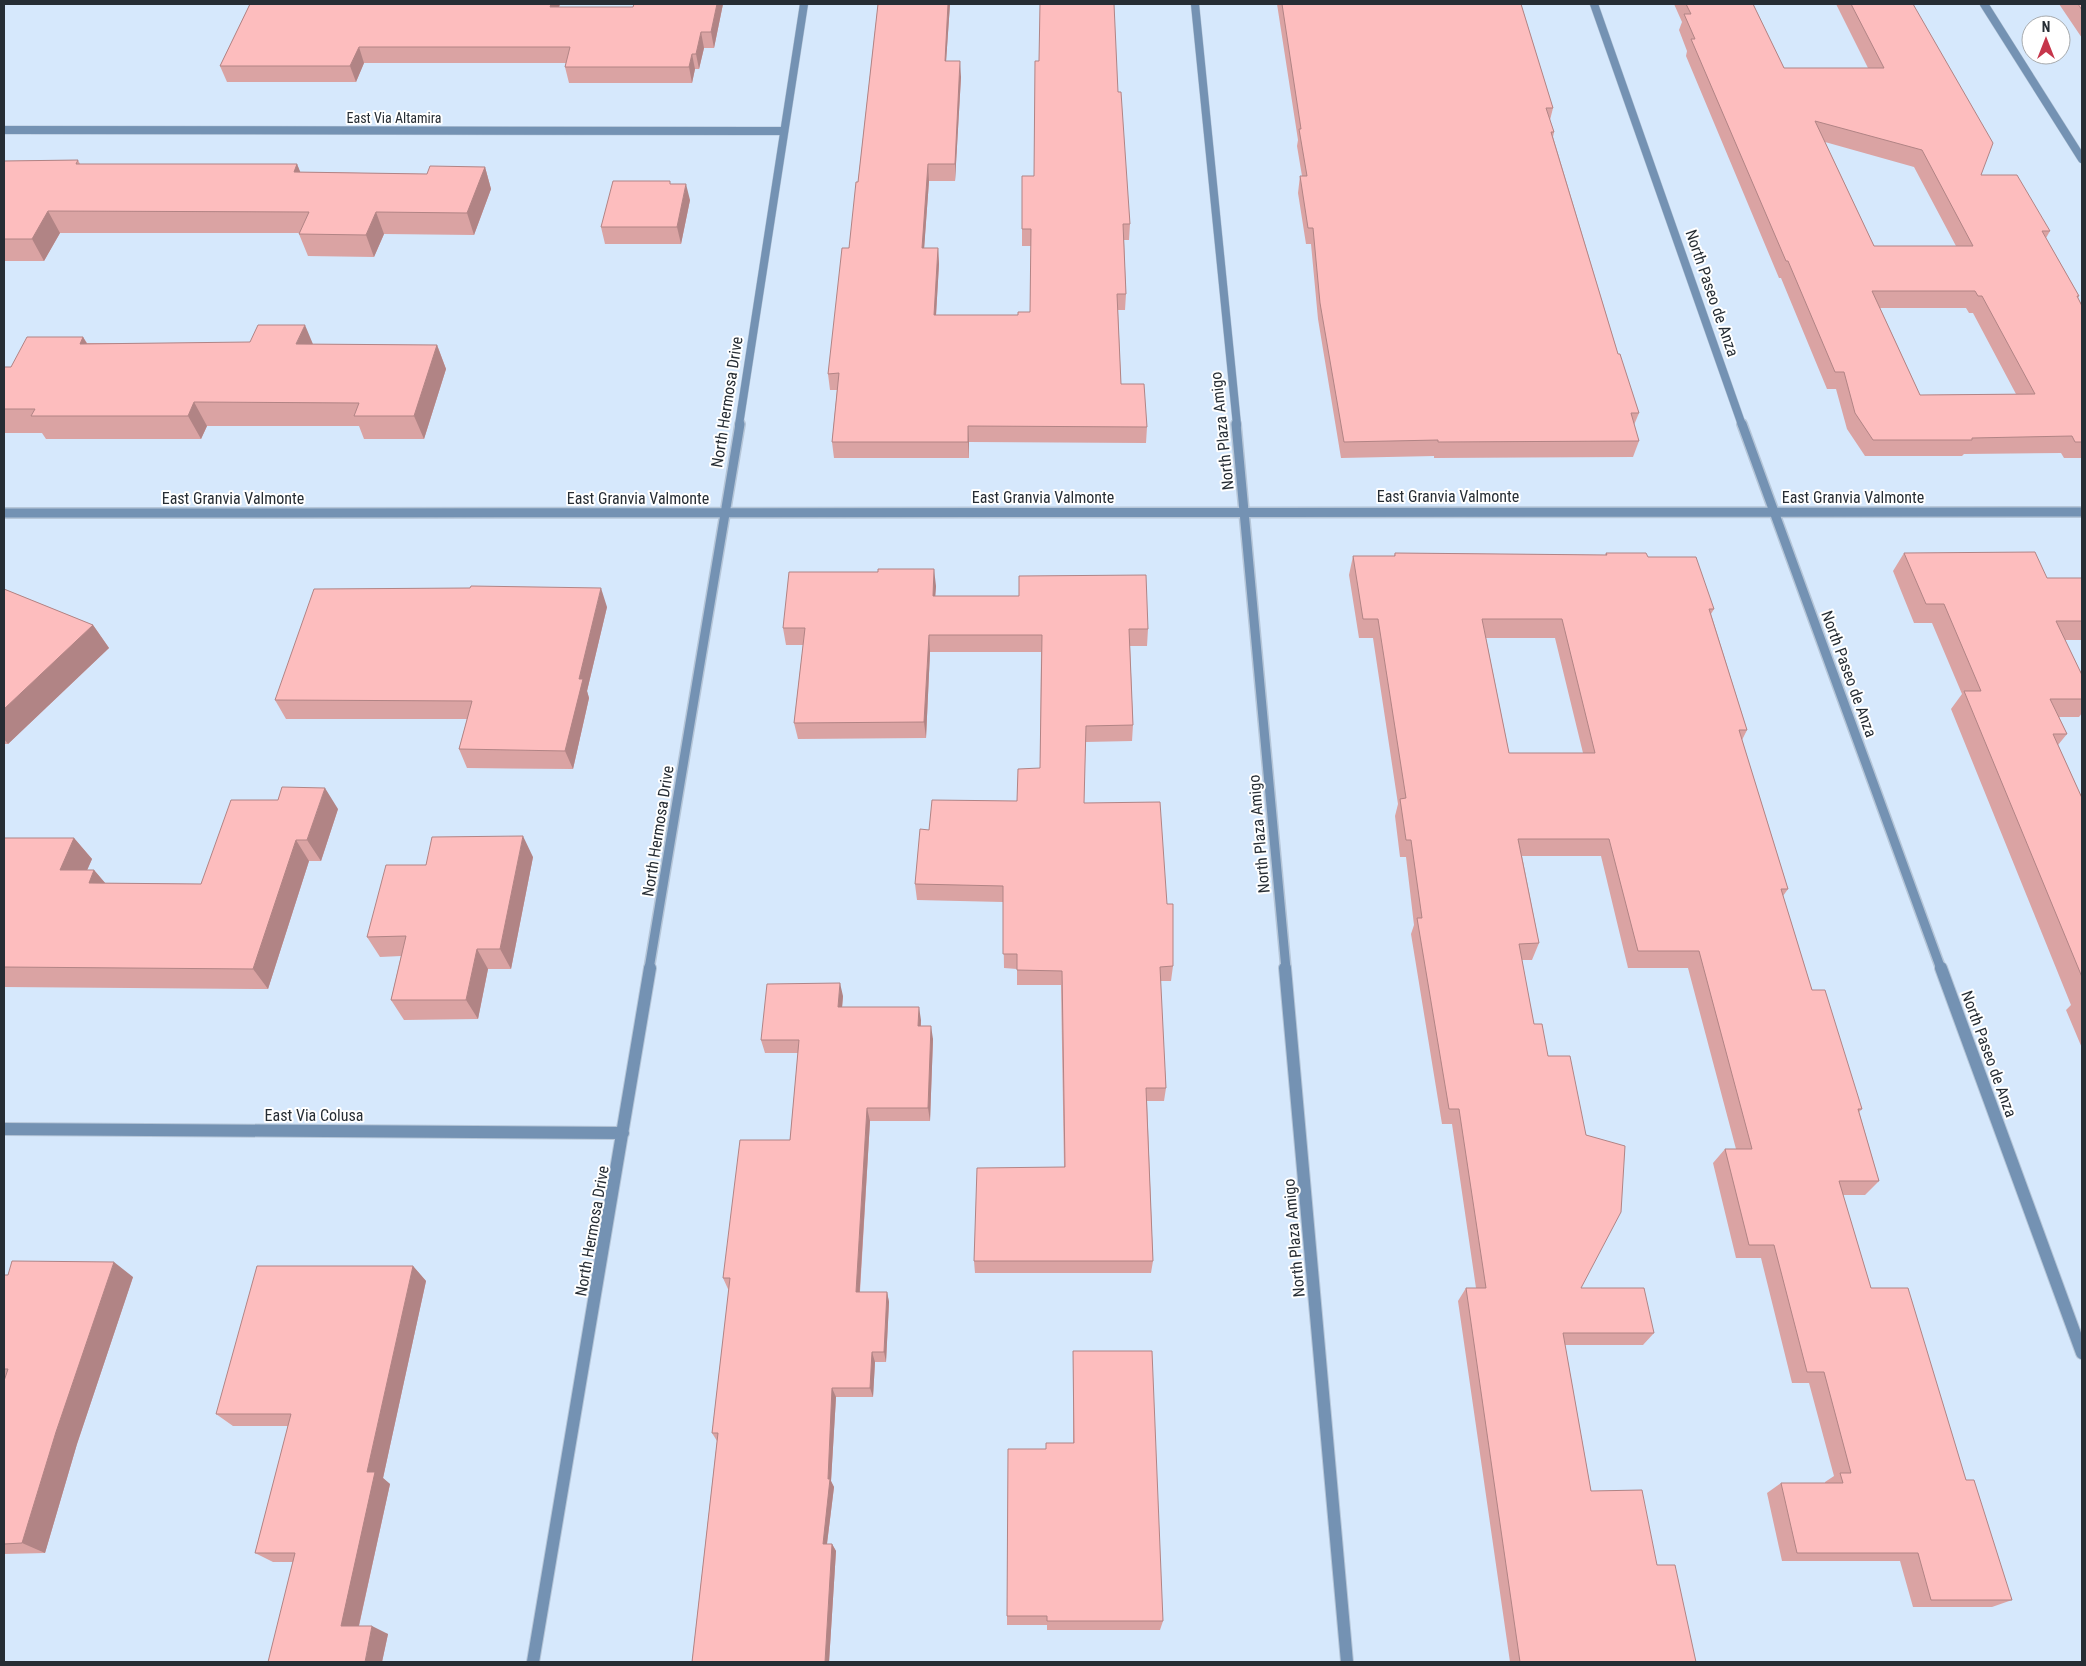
<svg xmlns="http://www.w3.org/2000/svg" width="2086" height="1666" font-family="'Roboto Condensed',sans-serif">
<rect width="100%" height="100%" fill="#d6e8fc"/>
<g fill="none" stroke-linecap="round" stroke-linejoin="round">
<g stroke="#b6c6d8" stroke-width="9">
<path id="street-far2" d="M1195 4 1237 425
M1594 4 1742 425
M1984 4 2082 159
M4 130 783 131
M739 425 804 4"/>
</g>
<g stroke="#b6c6d8" stroke-width="12">
<path id="street-far1" d="M1236 424 1286 969
M1742 424 1941 969
M4 513 2082 512
M649 969 740 424"/>
</g>
<g stroke="#b6c6d8" stroke-width="14">
<path id="street" d="M1285 968 1347 1662
M1941 968 2082 1353
M4 1129 623 1133
M533 1662 650 968"/>
</g>
<use href="#street-far2" stroke="#7492b3" stroke-width="8"/>
<use href="#street-far1" stroke="#7492b3" stroke-width="9"/>
<use href="#street" stroke="#7492b3" stroke-width="12"/>
</g>
<path fill="#daa3a3" fill-rule="evenodd" d="M250 4H560L559 7H633L634 4H723L714 48H704L699 69H695L692 83H569L565 67 566 63H364L356 82H227L220 66Z
M878 4H950L946 61 961 77 955 181H929L924 248H938L939 264 936 315H1018L1030 312 1031 246H1022V229L1034 176 1118 92 1130 224 1129 240H1124L1126 294 1125 310H1118L1121 384 1147 427 1146 443 969 442V458H834L832 442 837 390H830L828 374 849 248 858 182Z
M1277 4H1521L1553 108 1550 120 1554 132 1553 137 1618 354 1639 413 1634 425 1639 441 1633 457 1434 458V456L1341 458 1318 319 1311 244H1306L1298 193 1300 176H1302L1297 146 1298 140Z
M1674 4H1753L1784 68H1868L1836 4H1913L1981 175 2050 231 2046 238 2079 296 2078 298 2082 306V458H2064L2061 453 1964 454 1962 456H1865L1847 429 1836 389H1827L1781 278H1779L1686 56 1687 51 1679 30 1682 22ZM1825 142 1914 167 1956 246H1874ZM1880 308H1966L1969 313H1973L2016 394 1920 395Z
M2059 4H2082V38Z
M78 160 80 164H297L300 172 427 174 485 167 491 189 474 235 384 234 374 257 308 256 299 234V233H60L44 261H4V161Z
M690 200 681 244H605L601 227Z
M83 337 87 343 437 345 446 369 424 439H364L359 426H207L201 439H46L42 433H4V367H11Z
M1395 553 1605 555 1606 553 1648 557 1714 609 1711 614 1747 730 1742 740 1788 889 1783 896 1812 990 1862 1109 1859 1112 1879 1181 1865 1195H1843L1871 1288 1966 1480 2012 1600 1992 1607H1913L1900 1561H1782L1767 1493 1781 1483H1825V1482L1834 1476 1809 1383H1792L1761 1258H1736L1713 1163 1725 1149H1736L1688 968H1628L1601 856H1522L1539 943 1532 960H1522L1581 1288 1654 1333 1643 1345H1565L1591 1491 1657 1565 1696 1662H1510L1458 1301 1466 1288H1476L1452 1124H1442L1411 934 1414 925 1406 857H1400L1395 816 1398 804 1373 638H1359L1349 575 1353 556H1394ZM1486 638H1555L1583 753H1509Z
M1904 553 2047 578H2082V640H2065L2082 675V713L2079 717H2059L2067 734 2058 745 2082 798V1048L2066 1010 2071 1005 1951 709 1962 694 1932 623H1914L1893 571Z
M936 586 935 596 1148 629 1147 646H1130L1133 725 1132 741 1085 742 1084 803 1167 904 1173 966 1171 981H1160L1166 1088 1164 1101H1147L1153 1261 1151 1273H975L974 1261 1064 1167 1061 985H1017V969L1004 968 1003 902 917 900 915 884 929 830 1017 801 1040 768 1041 652H930L926 738 798 739 794 723 803 645H786L783 628Z
M4 589 93 625 109 648 8 744H4Z
M607 607 587 691 589 698 573 769 467 768 459 749 467 719H286L275 700Z
M338 809 321 861H309L268 989 4 987V838H74L92 859 87 870H94L105 883 201 884Z
M533 857 511 969H488L478 1019 404 1020 391 1000 401 956 380 957 367 937 426 865Z
M843 996 842 1007 921 1020V1026L933 1039 930 1121H870L860 1292H887L889 1302 886 1362H875L873 1397H836L831 1481 834 1487 827 1544H832L836 1551 829 1662H692L717 1441 712 1433 729 1289H728L723 1278 790 1140 798 1053H765L761 1040Z
M413 1266 426 1281 383 1478 390 1484 359 1626 388 1634 382 1662 293 1562H273L255 1553 288 1426H233L216 1414Z
M4 1275 133 1277 77 1444 45 1553 4 1554Z
M1073 1351 1163 1621 1160 1630H1047V1625H1007V1616L1046 1449 1073 1443Z"/>
<path fill="#b18485" d="M551 4H560L554 23 550 7Z
M717 4H723L714 48 711 32Z
M948 4H950L945 77V61Z
M701 32 704 48 699 69 696 54Z
M359 47 364 63 356 82 350 66Z
M692 54 695 69 692 83 689 67Z
M960 61 961 77 955 181V164Z
M297 164 306 186 294 172Z
M928 164 929 181 923 264 922 248Z
M485 167 491 189 474 235 467 213Z
M686 184 690 200 681 244 677 227Z
M48 211 60 233 44 261 32 239Z
M376 212 384 234 374 257 366 235Z
M938 248 939 264 935 332 934 315Z
M305 325 315 349 296 344Z
M83 337 97 361 80 344Z
M437 345 446 369 424 439 414 416Z
M194 402 207 426 201 439 188 416Z
M968 426 969 442V458L968 442Z
M934 569 936 586 934 614 933 596Z
M601 588 607 607 587 691 589 698 573 769 565 751 579 679Z
M93 625 109 648 8 744 4 739V709Z
M929 635 930 652 926 738 924 722Z
M325 788 338 809 321 861 307 840Z
M523 836 533 857 511 969 500 949Z
M74 838 92 859 78 891 60 870Z
M296 840 309 861 268 989 253 969Z
M94 870 112 891 89 883Z
M477 949 488 969 478 1019 466 1000Z
M840 983 843 996 841 1020 838 1007Z
M919 1007 921 1020 920 1039 918 1026Z
M931 1026 933 1039 930 1121 928 1108Z
M867 1108 870 1121 859 1302 856 1292Z
M114 1262 133 1277 77 1444 45 1553 22 1543 56 1432Z
M413 1266 426 1281 383 1478 390 1484 357 1634 341 1626 367 1472Z
M887 1292 889 1302 886 1362 884 1352Z
M872 1352 875 1362 873 1397 870 1388Z
M832 1388 836 1397 831 1481 834 1487 826 1551 823 1544 828 1479Z
M832 1544 836 1551 829 1662H825Z
M372 1626 388 1634 382 1662H365Z"/>
<path fill="#fdbdbe" stroke="#b18485" fill-rule="evenodd" d="M250 4H551L550 7H633L634 4H717L711 32H701L696 54H692L689 67H565L570 47H359L350 66H220Z
M878 4H948L945 61H960L955 164H928L922 248H938L934 315H1018V312H1030L1031 229H1022V176H1034L1035 61H1039L1040 4H1114L1118 92H1121L1130 224H1123L1126 294H1117L1121 384H1144L1147 427 968 426V442H832L839 373 828 374 842 248H849L856 182H858Z
M1282 4H1521L1553 108H1546L1554 132H1551L1618 354H1620L1639 413H1631L1639 441 1438 442V440L1344 442 1320 303 1313 228H1308L1300 176H1307L1299 129H1301Z
M1686 4H1753L1784 68H1884L1851 4H1913L1993 143 1981 175H2017L2050 231H2042L2079 296H2077L2082 306V442H2075L2072 436 1972 438V440H1873L1855 413 1844 372H1835L1788 261H1786L1691 39H1695L1684 14H1691ZM1815 121 1922 150 1973 246H1874ZM1872 291H1975L1978 296H1982L2035 394 1920 395Z
M2078 4H2082V10Z
M78 160 76 164H297L294 172 427 174 430 166 485 167 467 213 376 212 366 235 299 234 309 212 48 211 32 239H4V161Z
M613 181H670V184H686L677 227H601Z
M258 325H305L296 344 437 345 414 416H354L359 403 194 402 188 416H31L35 409H4V367H11L27 337H83L80 344 250 342Z
M2035 552 2047 578H2082V621H2056L2082 675V699H2050L2067 734H2053L2082 798V977L1964 691H1981L1944 604H1926L1904 553Z
M1395 553 1607 555 1606 553H1646L1648 557H1696L1714 609H1709L1747 730H1739L1788 889H1781L1812 990H1825L1862 1109H1858L1879 1181H1839L1871 1288H1908L1966 1480H1974L2012 1600H1931L1918 1553H1797L1781 1483H1843L1840 1473H1851L1824 1372H1807L1774 1245H1749L1725 1149H1752L1699 951H1638L1609 839H1518L1539 943 1519 944 1534 1024H1542L1548 1056H1570L1586 1135 1625 1146 1621 1212 1581 1288H1644L1654 1333H1563L1591 1491 1642 1490 1657 1565H1675L1696 1662H1520L1466 1288H1486L1459 1109H1449L1417 918H1422L1411 840H1406L1400 799 1406 798 1378 619H1363L1353 556H1395ZM1482 619H1562L1595 753H1509Z
M878 569H934L933 596H1019V576L1146 575 1148 629H1129L1133 725 1086 726 1084 803 1160 802 1167 904H1173V966L1160 967 1166 1088H1146L1153 1261H974L977 1168 1065 1167 1062 971 1017 970V954H1003V886L915 884 920 829 929 830 932 800 1017 801 1018 769 1040 768 1042 635H929L924 722 794 723 805 628H783L789 572H878Z
M471 586 601 588 579 679H583L565 751 459 749 472 701 275 700 314 589 470 588Z
M4 589 93 625 4 709Z
M282 787 325 788 307 840H296L253 969 4 967V838H74L60 870H94L89 883 201 884 231 800H278Z
M523 836 500 949H477L466 1000H391L406 936 367 937 386 865H426L432 837Z
M840 983 838 1007H919L918 1026H931L928 1108H867L856 1292H887L884 1352H872L870 1388H832L828 1479H830L823 1544H832L825 1662H692L718 1433H712L730 1278H723L740 1140H790L799 1040H761L767 984Z
M12 1261 114 1262 56 1432 22 1543 4 1544V1381L8 1369H4V1275H8Z
M257 1266H413L367 1472H375L341 1626H372L365 1662H268L295 1553H255L291 1414H216Z
M1073 1351H1152L1163 1621H1047V1616H1007L1008 1449H1046V1443H1074Z"/>
<g text-anchor="middle" dominant-baseline="central" stroke-width="4" stroke-linejoin="round" paint-order="stroke">
<g font-size="14" fill="#262d34" stroke="#fff">
<text x="394" y="118">East Via Altamira</text>
</g>
<g font-size="16" fill="#262d34" stroke="#fff">
<text transform="translate(1712 293) rotate(71)">North Paseo de Anza</text>
<text transform="translate(727 402) rotate(-81)">North Hermosa Drive</text>
<text transform="translate(1222 431) rotate(-96)">North Plaza Amigo</text>
<text x="1448" y="496">East Granvia Valmonte</text>
<text x="1043" y="497">East Granvia Valmonte</text>
<text x="1853" y="497">East Granvia Valmonte</text>
<text x="233" y="498">East Granvia Valmonte</text>
<text x="638" y="498">East Granvia Valmonte</text>
<text transform="translate(1849 674) rotate(70)">North Paseo de Anza</text>
<text transform="translate(658 831) rotate(-81)">North Hermosa Drive</text>
<text transform="translate(1259 834) rotate(-95)">North Plaza Amigo</text>
<text transform="translate(1989 1054) rotate(70)">North Paseo de Anza</text>
<text x="314" y="1115">East Via Colusa</text>
<text transform="translate(592 1231) rotate(-80)">North Hermosa Drive</text>
<text transform="translate(1294 1238) rotate(-95)">North Plaza Amigo</text>
</g>
</g>
<rect width="2086" height="1666" fill="none" stroke="#262d34" stroke-width="10"/>
<g transform="translate(2046 40)"><circle r="24" fill="#ffffff" stroke="#a8abae"/>
<path d="M0-4L9 19L0 12L-9 19Z" fill="#c6364b"/>
<text y="-8" font-size="14" font-weight="bold" text-anchor="middle" fill="#262d34">N</text>
</g>
</svg>
